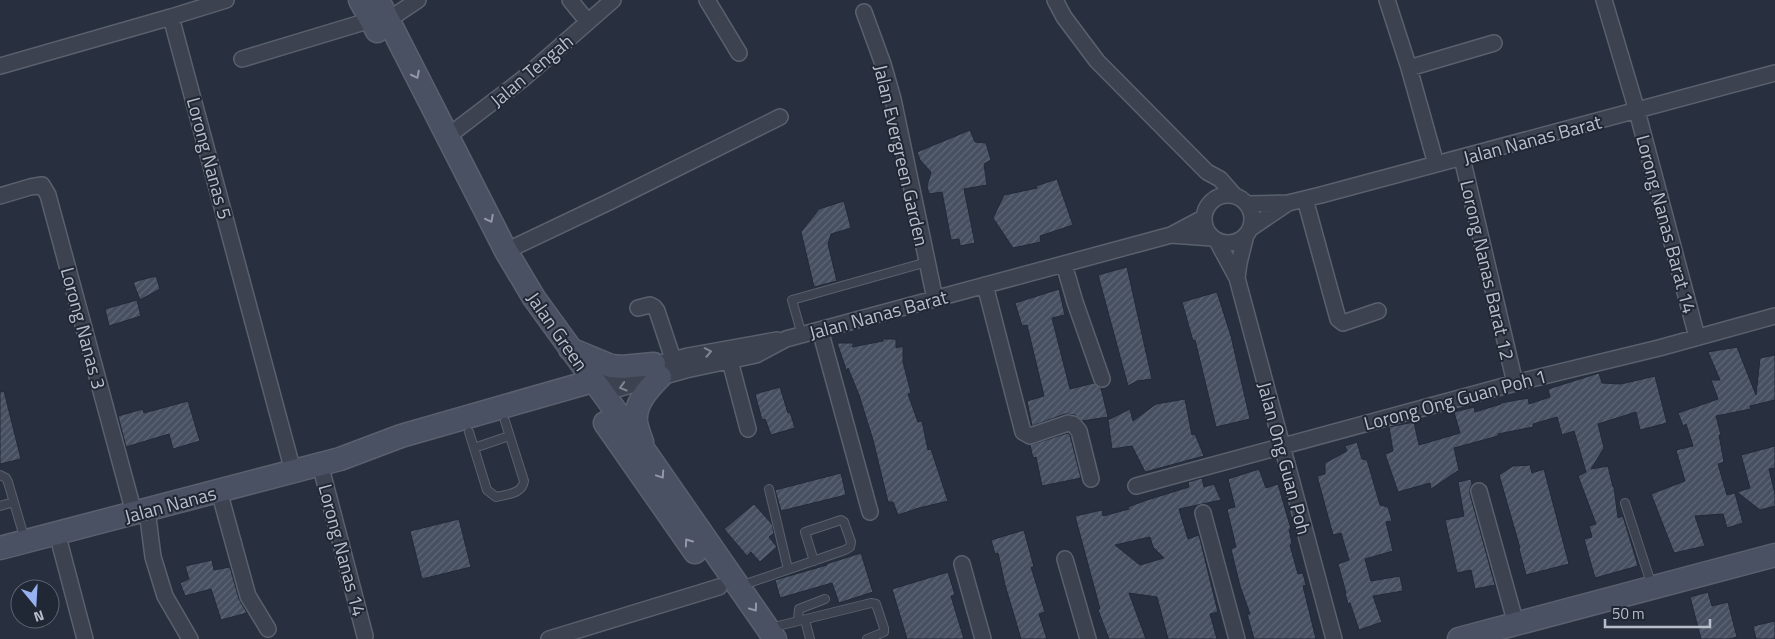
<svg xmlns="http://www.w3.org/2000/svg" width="1775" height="639" font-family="'Titillium Web',sans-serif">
<defs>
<pattern id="building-hatch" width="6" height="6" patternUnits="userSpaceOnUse" patternTransform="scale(1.25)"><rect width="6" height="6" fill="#475061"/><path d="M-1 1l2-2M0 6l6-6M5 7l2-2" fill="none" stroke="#5f6776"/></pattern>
</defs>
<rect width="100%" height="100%" fill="#283040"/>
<path fill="url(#building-hatch)" stroke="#222937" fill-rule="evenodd" d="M970 130 975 142 986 143 991 160 984 164 987 185 964 189 975 243 960 246 959 239 951 240 942 192 929 194 927 186 931 172 920 160 917 152Z
M1057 179 1073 225 1040 236 1041 242 1013 248 993 218 1004 195 1037 188 1036 186Z
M844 201 851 228 831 234 828 244 837 281 814 287 801 232 819 209Z
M1127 267 1152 379 1137 381 1128 386 1098 275Z
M156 276 160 289 140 300 133 282Z
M1059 289 1065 315 1052 318 1070 389 1094 383 1101 388 1108 417 1082 421 1075 415 1065 414 1032 426 1027 401 1044 396 1027 325 1022 326 1015 303Z
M1217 292 1231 336 1250 419 1216 427 1195 340 1193 341 1182 302Z
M137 300 141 316 109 326 105 309Z
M883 339H896V348L903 346V362L911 393 908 394 918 422 922 421 928 450 931 449 948 501 919 508 898 515 893 502H888L873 440 859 395 848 368 847 372 837 343H854L852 347 883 341Z
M1737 347 1756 395 1760 358 1775 355V400L1750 406 1751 409 1716 416 1721 435H1719L1724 462 1718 464 1727 495 1735 493 1743 523 1727 528 1723 514 1695 516 1705 546 1674 553 1651 494 1685 481 1676 450 1693 446 1686 424 1683 426 1678 413 1718 399 1711 380H1720L1708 352Z
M1599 373 1602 383 1621 384 1655 376 1667 423 1640 430 1636 412 1598 424 1604 448 1591 469 1608 466 1613 487H1614L1618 518 1623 516 1638 566 1595 578 1584 539 1592 537 1589 526 1596 524 1578 476 1586 472 1574 431 1562 435 1557 417 1533 424V427L1498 434V436L1454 448 1459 470 1431 489 1430 483 1398 492 1385 454 1393 451 1389 427 1414 422 1419 445 1460 433 1454 412 1474 407 1475 412 1501 404V403L1528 398 1529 404 1550 397 1548 389Z
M780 387 788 413 790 412 795 428 771 435 765 419 762 420 755 394Z
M4 391 21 459 0 464V392Z
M1185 399 1192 435 1195 434 1204 456 1145 472 1132 446 1112 449 1108 420 1130 409 1133 421 1156 404Z
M188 401 200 441 173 449 169 434 126 447 118 416 143 409 144 413Z
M1068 433 1070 435 1081 478 1042 486 1036 457 1033 458 1030 445Z
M1357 442 1362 459 1367 460 1380 505 1388 507 1392 521 1386 522 1393 551 1365 559 1371 581 1400 576 1403 591 1373 596 1382 622 1359 630 1350 603 1348 604 1345 593H1346L1338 564 1349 560 1341 533 1333 535 1317 476 1325 474V463L1347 451 1345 446Z
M1775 446V468L1769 469 1775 494V506L1760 510 1737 492 1750 488 1741 455Z
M1530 465 1532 473 1544 469 1569 564 1526 575 1519 549 1520 548 1499 475 1513 466Z
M1259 469 1266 488 1278 484 1291 529H1289L1292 544 1290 545 1298 574 1303 573 1306 585 1303 586 1316 639H1254L1247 614H1250L1240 586 1231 549 1236 547 1227 509 1235 507 1228 479Z
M841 473 846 495 781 511 775 490Z
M1202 478 1204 487 1214 484 1221 500 1179 509 1188 539 1199 535 1218 612 1210 614 1217 639H1168L1157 597 1129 593 1146 639H1109L1098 610 1100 609 1075 516 1102 510 1103 516 1129 509 1128 507 1147 500 1189 487 1188 482ZM1150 537 1153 547 1164 558 1140 565 1115 545Z
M1471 479 1472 484 1470 488V494L1495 585 1475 589 1471 570 1457 573 1445 520 1464 516 1458 482Z
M754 504 772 524 774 533 769 537 777 547 760 562 751 552 747 556 724 529Z
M459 519 471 567 422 579 410 531Z
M1024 530 1034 567H1031L1045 612 1039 614 1047 639H1021L1005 585 998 553 995 554 991 540Z
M861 553 873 592 839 603 832 583 780 598 775 580 827 565 826 564Z
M212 560 214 570 230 567 239 599 247 613 221 620 211 589 185 596 180 583 189 579 185 566Z
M948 572 955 595 951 596 964 639H907L892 589Z
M1708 592 1712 606 1728 602 1737 637 1729 639H1701L1690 597Z
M1775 621V639H1756L1753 626Z"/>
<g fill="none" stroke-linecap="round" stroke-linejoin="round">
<g stroke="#5a606d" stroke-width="10">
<path id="service" d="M802 335 792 300 927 262
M469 432 487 490 496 497C508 494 522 494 524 481L505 421
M474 448 509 436
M0 475 6 478 8 482 25 540
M769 489 788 569
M1625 503 1652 586
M0 506 14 502
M740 586 845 550 850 547 851 542 844 522 841 520 805 532 814 561
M798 620 799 609 825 599
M805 620 810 639
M770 628 871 603 876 604 884 628V632L867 639"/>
</g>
<g stroke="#5a606d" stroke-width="18">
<path id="minor" d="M570 0 588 22
M707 0 739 53
M1055 0 1064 17 1097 61 1207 172 1220 179 1234 195
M1387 0 1409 68 1436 164
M1604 0 1637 111 1697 337
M864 12 883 64 893 99 935 299
M171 17 226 0
M388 20 418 0
M242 59 371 20
M0 66 171 17 293 471
M1409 68 1494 43
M447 137 524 78 613 0
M1462 158 1515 383
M1204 219a24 24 0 1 1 48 0a24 24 0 1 1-48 0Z
M0 196 30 187 42 185 48 195 134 513
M1305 199 1338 319 1343 323 1378 311
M1247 204 1288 203 1321 195 1775 73
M1251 228 1288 203
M1171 235 1212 238
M1217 241 1237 278 1334 639
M506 251 611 201 780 117
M1064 264 1075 302 1102 379
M1237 278 1239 263 1246 235
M985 285 1023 432 1030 436 1068 423 1073 424 1079 431 1091 479
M638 308 650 305 654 307 657 311 673 359
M820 330 870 512
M730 361 748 429
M593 381 688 356 777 340
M602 393 686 370 756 355 786 339 1171 235 1203 218
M320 464 365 636
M1136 486 1515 383 1659 348 1775 316
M219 491 248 596 268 629
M1479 491 1516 624
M147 510 153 557 165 596 190 639
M1203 513 1237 639
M57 533 85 639
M1065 559 1088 639
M962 564 983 639
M549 639 719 587"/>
</g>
<g stroke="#5a606d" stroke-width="25">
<path id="secondary" d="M360 0 377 31
M378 0 506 251 534 298 644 450 775 639
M570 349 611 366 622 367 654 364
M605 423 695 552
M642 442C640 436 637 429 636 422 634 404 648 389 660 377
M0 548 340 459 401 436 593 381
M1459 639 1775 555"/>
</g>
<use href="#service" stroke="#3c4250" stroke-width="8"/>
<use href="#minor" stroke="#3c4250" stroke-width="15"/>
<use href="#secondary" stroke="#4a5163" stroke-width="22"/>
</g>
<defs><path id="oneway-chevron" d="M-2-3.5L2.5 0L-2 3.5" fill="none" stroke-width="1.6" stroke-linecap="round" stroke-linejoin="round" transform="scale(1.25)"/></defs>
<g stroke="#9298a6">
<use href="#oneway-chevron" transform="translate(416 75) rotate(63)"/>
<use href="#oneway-chevron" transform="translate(490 219) rotate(63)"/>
<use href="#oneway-chevron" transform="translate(661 475) rotate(56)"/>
<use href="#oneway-chevron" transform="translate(688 542) rotate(-125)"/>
<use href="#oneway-chevron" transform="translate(754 608) rotate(54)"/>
</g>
<g stroke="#808693">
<use href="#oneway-chevron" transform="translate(708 352) rotate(-11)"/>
<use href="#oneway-chevron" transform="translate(623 387) rotate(164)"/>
</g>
<g text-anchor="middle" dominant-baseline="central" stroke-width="4" stroke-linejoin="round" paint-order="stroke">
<g font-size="19" fill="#b8beca" stroke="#202735">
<text transform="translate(531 70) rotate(-40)">Jalan Tengah</text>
<text transform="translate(1532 139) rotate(-15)">Jalan Nanas Barat</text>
<text transform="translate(902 155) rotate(77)">Jalan Evergreen Garden</text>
<text transform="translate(210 158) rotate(75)">Lorong Nanas 5</text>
<text transform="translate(1667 224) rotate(75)">Lorong Nanas Barat 14</text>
<text transform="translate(1488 270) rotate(77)">Lorong Nanas Barat 12</text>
<text transform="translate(878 314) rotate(-15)">Jalan Nanas Barat</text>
<text transform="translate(84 328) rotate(75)">Lorong Nanas 3</text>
<text transform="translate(558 331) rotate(55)">Jalan Green</text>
<text transform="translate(1455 399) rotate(-15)">Lorong Ong Guan Poh 1</text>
<text transform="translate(1285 458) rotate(75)">Jalan Ong Guan Poh</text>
<text transform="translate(170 504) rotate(-15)">Jalan Nanas</text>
<text transform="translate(343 550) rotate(75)">Lorong Nanas 14</text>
</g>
</g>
<g transform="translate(35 604) rotate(162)"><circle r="24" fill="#202735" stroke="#5d6371"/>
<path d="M0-4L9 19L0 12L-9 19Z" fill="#96b2f2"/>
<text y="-8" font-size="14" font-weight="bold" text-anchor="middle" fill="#b8beca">N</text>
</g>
<path d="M1605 619v8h105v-8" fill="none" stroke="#b8beca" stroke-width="2.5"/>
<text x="1612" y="619" font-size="15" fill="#b8beca" stroke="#202735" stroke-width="4" paint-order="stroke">50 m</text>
</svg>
